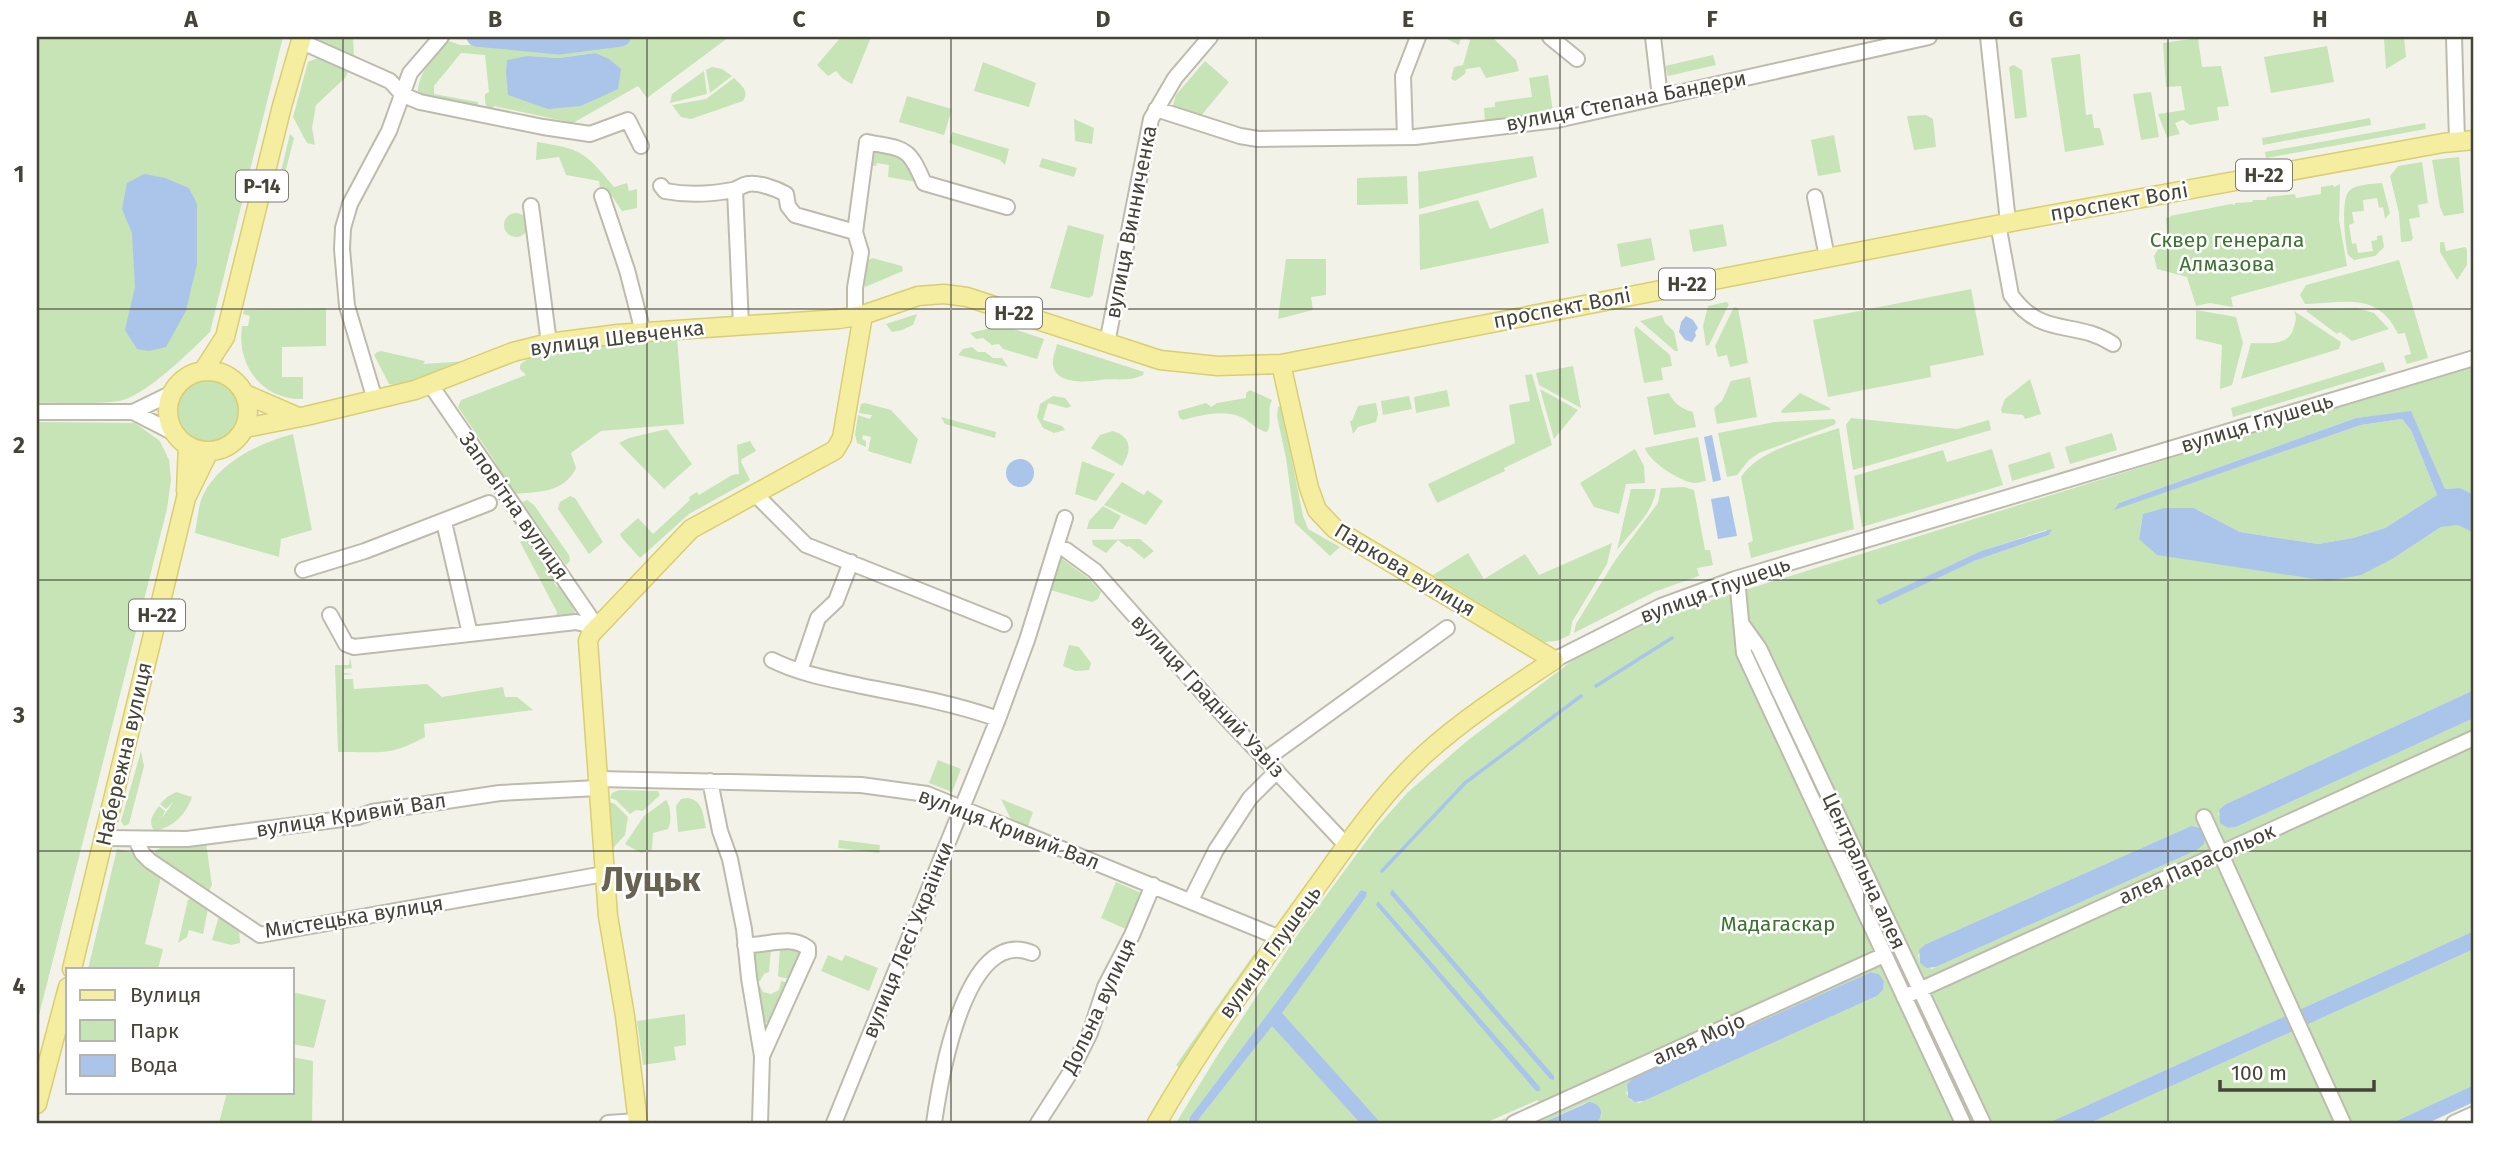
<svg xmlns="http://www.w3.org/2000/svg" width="2511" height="1160" font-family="'Fira Sans',sans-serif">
<rect width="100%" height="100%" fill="#f3f2e9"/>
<path fill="#c6e4b6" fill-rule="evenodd" d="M37 37H283L210 332C191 351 144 397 119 401 92 405 63 402 37 403Z
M316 37H353L354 56 318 40Z
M495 37H729L647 98 638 86 573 123 494 106 491 111C484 107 485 100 485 94L489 92 485 55 461 53 434 86V94L478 102V107L429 97 418 92C418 74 434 54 449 41L460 45H494ZM595 53 597 98 581 106 528 56 559 58Z
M841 37H871L852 84 843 79 836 71 828 76 817 65Z
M1443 37H1492L1516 60 1519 71 1486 78 1480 67 1466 69 1465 74 1455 81 1451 79 1454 67 1463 65 1470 40 1461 37 1459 45Z
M2404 37 2406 57 2386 69 2384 38Z
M2198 38 2202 67 2221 66 2229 106 2217 107 2219 120 2190 125 2183 120 2175 123 2180 134 2167 137 2158 114 2185 110 2181 86 2166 87 2163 43Z
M2327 46 2334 82 2271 93 2264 57Z
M2080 54 2086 115 2092 114 2094 128H2100L2104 145 2065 152 2051 58Z
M1713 55 1716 65 1668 76 1665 66Z
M318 58 349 70 345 78 316 105 312 128 315 145 307 143 293 117 308 62Z
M1205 61 1229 82 1200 117 1173 105 1176 95Z
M983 62 1036 83 1029 107 974 91Z
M2014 65 2022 70 2027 117 2015 119 2009 67Z
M712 67 722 69 732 76 710 93 706 70Z
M704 71 707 94 670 103 672 94Z
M1548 75 1553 113 1485 122 1484 108 1495 107V102L1532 97 1529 78Z
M734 78C741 85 750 91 743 101L691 119 681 117 672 105 706 99Z
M2151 92 2159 137 2141 140 2133 94Z
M907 96 952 109 944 135 899 122Z
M1926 115 1933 119 1936 147 1914 150 1907 116Z
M2370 118 2371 125 2263 145 2262 138Z
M1074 119 1094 128 1092 144 1075 141Z
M2425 123 2426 129 2266 158 2265 152Z
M952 132 1009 149 1005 165 1000 160 949 143Z
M290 134 294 138 279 197 274 200Z
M1834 135 1841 172 1818 176 1811 140Z
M537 142C582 149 585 152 614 187L627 183 629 191 637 189V208L622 211 612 196 608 199 600 189 599 181 566 175 559 157 536 160Z
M873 147 903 154 917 182 888 177 889 165 877 163 876 166 870 165Z
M1533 156 1537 177 1419 209 1418 172Z
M2459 157 2464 213 2444 216 2440 207 2432 160Z
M1042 158 1077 168 1074 177 1039 167Z
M2422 162 2428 203 2418 205 2420 217 2409 219 2413 238 2411 241 2401 242 2399 213 2390 176 2398 166Z
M1407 176 1408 204 1357 205V178Z
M2382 183 2390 213 2385 219 2383 207 2379 208 2377 198 2363 200 2364 211 2352 212 2354 223 2349 225 2352 244 2356 243 2358 253 2373 251 2371 241 2377 240V236L2382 235 2384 247 2375 256 2354 260 2348 255C2345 243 2340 198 2350 190 2357 184 2373 184 2382 183Z
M2340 184 2339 220 2347 266 2231 297 2233 307 2210 303 2196 306 2187 277 2157 269 2154 256 2167 233 2166 218 2171 217 2170 216 2231 204 2235 205V203L2252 202 2253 200H2266L2267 197 2295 194 2296 198 2321 194V187L2333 185 2334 187Z
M1478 200 1490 229 1543 208 1549 243 1420 270 1419 215Z
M504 225a12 12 0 1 1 24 0a12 12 0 1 1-24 0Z
M1723 224 1727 246 1693 252 1689 230Z
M1068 225 1104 235 1093 295 1089 298 1050 288Z
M1651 238 1655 260 1621 267 1617 244Z
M2440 242H2444L2446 251 2465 247 2467 249V265L2457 280 2440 252Z
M872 258 902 266 903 271 865 287 864 278 867 261Z
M1286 259H1326V295L1311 297 1313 310 1278 319Z
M2399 260 2428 358 2407 364 2404 356 2411 354 2405 333 2398 334C2378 291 2344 303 2305 304L2300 295 2306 285Z
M1971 289 1984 355 1930 366 1931 377 1828 397 1813 320Z
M1726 302 1729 304 1709 345 1706 346 1703 326 1708 306Z
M1734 307 1738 308 1748 363 1730 367 1727 355 1718 357 1715 346Z
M326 308V346L282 347V377H303V399C262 400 236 365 242 326H248L250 316 243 314 244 310Z
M2357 308 2374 313 2389 329 2352 341 2340 332 2337 334 2306 311 2309 309Z
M2196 310 2236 317 2243 343 2232 385 2220 389 2222 345 2196 339Z
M2294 311 2341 342 2339 349 2241 379 2251 343C2267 343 2289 347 2294 327 2296 320 2297 317 2294 311Z
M917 314 913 325 902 330 892 332 886 324Z
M1662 315 1665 323 1674 331 1678 351H1675L1640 321Z
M998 324 1044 339 1037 359 1003 349 999 344 992 345 983 338 976 339 970 333 991 328Z
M1636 326 1670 355 1672 366 1661 368 1663 380 1644 383 1634 330Z
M677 338 684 424 601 431 571 453 576 468C564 493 538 492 513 494L494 460 458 407 461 400 526 375 520 369V365C537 345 647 341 677 338Z
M1057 344 1144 372 1143 375C1130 382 1115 378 1100 380 1087 382 1056 385 1053 365 1052 358 1056 350 1057 344Z
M972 347 978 352H985L993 358H1002L1008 367 958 355 963 349Z
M381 351 425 361 423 364 469 361 401 386 389 384 374 355 377 352Z
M2383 362 2386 371 2233 417 2231 408Z
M2474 364V495L2460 488 2445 489 2411 412 2356 418 2119 503 2115 509 2361 425 2402 419 2411 430 2437 495 2385 528 2353 538 2318 544 2240 532 2194 508H2163L2143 514 2139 539 2394 558 2441 527 2458 524 2474 533V690L2226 804 2218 814 2227 828 2236 827 2474 718V931L2048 1123H1597L1602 1115 1585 1103 1542 1123H1494L1538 1104V1100L1485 1123H1381L1281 1013 1366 897 1367 892 1361 890 1188 1120V1123H1176L1217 1056 1300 931 1376 828 1407 793 1467 741 1573 660 1664 615ZM2046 530 2049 535 1974 561 1877 600 1981 551ZM2191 826 2197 850 1936 967 1932 969 1920 963 1918 955 1926 944ZM1871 972 1879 974 1884 981 1883 990 1877 996 1644 1101 1639 1103 1631 1100 1626 1093 1633 1078Z
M1573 366 1581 408 1539 385 1536 373Z
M1532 374 1552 445 1504 468 1505 471 1437 503 1428 484 1515 443 1509 405 1530 401 1525 375Z
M1750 377 1757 417 1717 424 1714 408 1722 401 1731 381Z
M2030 379 2041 414 2025 419 2023 415 2002 413 2001 409 2005 399Z
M178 411a30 30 0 1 1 60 0a30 30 0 1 1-60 0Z
M1540 389 1578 410 1554 439Z
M1250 390 1272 400C1266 412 1273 423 1267 432 1258 431 1252 423 1243 418 1224 409 1202 415 1183 420L1179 417 1178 411 1206 403 1211 407 1217 403 1246 398V393Z
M1447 390 1450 406 1416 413 1414 397Z
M1669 393C1673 403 1682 409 1693 412L1696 427 1654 435 1647 397Z
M1800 393 1830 408V410L1782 413 1781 411Z
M1053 396 1065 398 1071 406 1067 408 1048 403 1043 420 1062 426 1065 430 1054 433 1043 428 1037 417 1040 404Z
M1409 396 1412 409 1383 415 1381 401Z
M865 403 891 410 918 439 911 464 868 451 871 437 863 435 862 439 866 441V447L857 443 855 434 858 415 870 419 872 415 859 413 861 404Z
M1376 403 1378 414 1376 422 1358 427 1353 434 1350 421H1352L1358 406Z
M1281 405 1303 516 1308 529 1340 547 1330 556 1295 523 1286 458 1277 416 1278 407Z
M941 417 996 432 995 438 945 424Z
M1851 418 1957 429 1989 420 1991 430 1853 470 1846 425Z
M1834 419 1836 422 1834 425 1759 453 1749 460 1737 475 1727 477 1718 433 1775 422Z
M37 422 135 423 160 441 169 460 171 480 167 509 37 1023Z
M1839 428 1854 529 1751 558 1748 543 1753 541 1741 477C1759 449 1808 439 1839 428Z
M667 429 692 464 664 489 619 443 629 438Z
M1113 431C1132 437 1132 451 1122 466L1091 448 1100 435Z
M2112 433 2117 450 2070 464 2065 447Z
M293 434 312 530 281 539 279 557 195 533C197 523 198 510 201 500 215 464 258 443 293 434Z
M1698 437 1706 481C1703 481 1699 483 1695 483 1682 483 1648 461 1645 448Z
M750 441 756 451 742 459 741 462 750 480 689 514 640 558 622 538 620 534 638 518 653 534 690 500 689 497 697 492 699 495 732 475 739 474 737 445Z
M1635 449 1644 466 1645 483 1626 484 1619 514 1594 507 1580 483Z
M1992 449 2003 485 1862 527 1854 476 1943 450 1947 462Z
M2050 452 2055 468 2012 481 2008 465Z
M1082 461 1115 474 1096 501 1075 494Z
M1122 482 1144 495 1147 490 1163 501 1146 525 1104 505Z
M1684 487 1694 490 1705 550H1710L1713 565 1697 568 1699 576 1654 592 1574 633 1576 624 1614 562 1658 503 1661 488Z
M1631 489H1656C1654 512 1631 532 1617 550Z
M570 496 575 498 603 542 589 554 558 509 560 502Z
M527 500 534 505 569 555 570 561 566 565 522 502Z
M500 502H502L556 581 554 583 557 587 560 586 575 611 573 616H556L557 612 520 542 526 540Z
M1103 506 1121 516 1113 529H1087L1089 521Z
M1140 539 1154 551 1144 559 1129 546 1127 547 1118 540 1106 553 1093 545 1092 540Z
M1612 543 1607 564 1572 622 1570 635 1557 641 1544 642 1433 575 1468 553 1484 579 1525 554 1539 575Z
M1058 556 1088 578 1101 592 1098 599 1092 602 1047 589Z
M1069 645 1079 647 1091 663 1089 670 1075 671 1063 666Z
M350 657 352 668 344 669V673L353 674 344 675V679H353L354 689 427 684 442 697 503 687 505 697H517L533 710 424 724 425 737C387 758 376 751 338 752L335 665H349Z
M141 751 144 766 129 824 124 826 121 821Z
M938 760 961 769 952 792 929 783Z
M619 790 658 791 660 795 643 811 636 810 630 814 616 800 610 798 612 793Z
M176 792 192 797C186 814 174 827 155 831 147 822 153 814 159 806L165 811 162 818 174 801 166 809 160 804 167 797Z
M687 798C703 800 703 814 706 828L678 832 676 806 681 799Z
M1001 799 1033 812 1028 826 1011 819Z
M666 800C671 806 672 822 668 829L653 833 652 850 641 853 625 844 644 816Z
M609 802 615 804 628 817 625 835 612 849Z
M839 840 880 845 879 853 838 848Z
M206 843 212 885 208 893 155 856V851L160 848Z
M117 849 139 854 161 877 145 944 163 949 158 969H88Z
M1116 882 1146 895 1130 931 1101 918Z
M193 897 208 909 203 934 189 930 187 937 178 943 188 900Z
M219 916 239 929 240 943 231 945 212 940Z
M793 946 800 950 801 954 791 979 779 977 778 975 780 948Z
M771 949 769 972 764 974 760 981 755 982 753 954Z
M2474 949V1085L2392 1123H2090Z
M1254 954 1258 956 1180 1068 1176 1065Z
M828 955 842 961 845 955 878 968 869 991 821 971Z
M781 981 789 983 772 1023 761 1022 755 986H760L763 992 771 994 779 990Z
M292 992 326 1000 314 1048 292 1044Z
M685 1014 686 1045 674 1047 676 1060 643 1065 637 1021Z
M1272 1025 1360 1123H1200L1199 1119Z
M292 1057 313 1061 312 1123H219L227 1092H292Z"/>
<path fill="#abc5ea" d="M595 53 609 59 621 69 618 89 581 106 548 109 508 95 506 73 507 60 528 56 559 58Z
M144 174 165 178 189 188 197 204V264L186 311 166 347 149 351 137 349 125 330 135 287 132 233 122 209 127 183Z
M1686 316 1693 320 1698 328 1695 332 1696 336 1692 342 1685 340 1679 332 1681 322Z
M2411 411 2445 489 2460 488 2474 495V533L2458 525 2441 527 2394 558 2361 575 2328 581 2157 555 2139 539 2143 514 2163 508H2194L2240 532 2318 544 2353 538 2385 528 2437 495 2411 430 2402 419 2361 425 2114 510 2119 503 2356 418Z
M1712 435 1721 480 1713 482 1704 437Z
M1006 473a14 14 0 1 1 28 0a14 14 0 1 1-28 0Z
M1729 496 1737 536 1718 539 1711 499Z
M2052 529 2049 535 1974 561 1880 605 1876 600 1981 551Z
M2474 690V718L2236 827 2228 828 2220 823 2219 810 2226 804Z
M2191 826 2200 828 2205 835 2204 844 2197 850 1936 967 1927 968 1920 963 1919 950 1926 944Z
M1392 889 1554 1076V1080L1550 1079 1390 894Z
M1361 890 1367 892 1366 897 1282 1013 1381 1123H1360L1272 1026 1199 1119 1200 1123H1188L1190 1117Z
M1378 901 1540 1087V1091H1536L1376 905Z
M2474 931V949L2090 1123H2048Z
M1871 972 1879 974 1884 981 1883 990 1877 996 1644 1101 1635 1102 1628 1097 1627 1084 1633 1078Z
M2474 1085V1102L2428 1123H2392Z
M1589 1102C1601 1103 1605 1114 1597 1123H1542Z"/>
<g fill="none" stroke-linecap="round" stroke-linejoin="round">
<path stroke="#abc5ea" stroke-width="3.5" d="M1596 686 1672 638
M1382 871 1465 783 1581 696"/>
<path stroke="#abc5ea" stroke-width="19" d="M476 37 559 45 621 37"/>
<g stroke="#bebbad" stroke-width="18">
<path id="minor" d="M1550 37 1577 59
M1653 37 1660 97
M1988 37 2008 222
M2454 37 2457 141
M300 41 390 81 403 95 420 102 543 127 590 134 628 120 641 146
M1156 109 1240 136 1258 139 1415 137 1557 120 1929 37
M1405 137 1403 76 1418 37
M661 186 665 191C686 195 712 194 733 190 738 189 742 185 748 184 758 182 777 189 786 194L788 206 795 215 855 232 861 252 855 288V317
M735 190 741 325
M602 196 627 270 643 332
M1815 197 1827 257
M531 206 549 343
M1998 224 2011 295C2042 339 2075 319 2113 344
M855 232 867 142C905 150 908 145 924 183L1007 207
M1107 343 1151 119 1175 78 1210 37
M430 384 597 627
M375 400 347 306 342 249 343 228 350 204 389 131 410 73 441 37
M37 412H133L174 433
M133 412 172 393
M754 493 806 545 1004 624
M444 522 470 634
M1066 550 1095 571 1211 702 1347 846
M303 570 365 551 489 503
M1738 589 1744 653 1963 1123
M330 615 346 644 354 647 576 622 597 627
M1741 623 1759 648 1983 1123
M772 660C800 674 830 679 861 686 907 695 953 703 998 719
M1554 660 1661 606 1735 579 2474 358
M800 671 818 618 836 601 851 562
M1266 759 1447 628
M598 779 861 785 927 794 1280 938
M710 781 720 831 730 859 744 929 749 978 762 1056 760 1123
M2204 817 2343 1123
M104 838 187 839 358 817 372 812 500 793 598 788
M136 839 142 853 150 861 260 935 604 874
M1191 900 1216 850 1250 798 1277 771
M745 945C767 946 790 934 808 948V954L762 1056
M1904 997 2474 738
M608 1123 638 1121
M834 1123 998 719 1027 640 1065 518
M934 1123C940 1081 965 925 1032 953
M1038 1123 1070 1073 1090 1033 1105 987 1132 935 1153 885
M1514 1123 1884 955
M2454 1123 2474 1114"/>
</g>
<g stroke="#d9ce71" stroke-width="21">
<path id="major" d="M203 371 225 337 282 106 302 37
M168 411a40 40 0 1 1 80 0a40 40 0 1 1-80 0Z
M245 394 298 417
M245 428 306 416 415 390 513 352 549 343 618 334 839 319 863 315 918 296 944 294 967 297 1160 360 1218 366 1281 364 2022 220 2443 143 2474 140
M186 491 188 446
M72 969 186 498 209 451
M37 1104 68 987
M638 1123 625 1016 608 916 588 641 591 634 691 529 835 450 842 438 863 315
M1157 1123C1201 1046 1253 975 1305 903 1343 851 1378 797 1425 754 1465 718 1510 689 1554 660L1335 529 1317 510 1309 488 1281 364"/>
</g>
<use href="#minor" stroke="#fff" stroke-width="14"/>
<use href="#major" stroke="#f5eda0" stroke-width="18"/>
</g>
<path fill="none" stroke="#464338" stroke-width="2" stroke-opacity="0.55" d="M343 37V1123M647 37V1123M951 37V1123M1256 37V1123M1560 37V1123M1864 37V1123M2168 37V1123M37 309H2474M37 580H2474M37 851H2474"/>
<g text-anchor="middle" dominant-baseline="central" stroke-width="5" stroke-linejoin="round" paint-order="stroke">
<g fill="#fff" stroke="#7e7b74" stroke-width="2">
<rect x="2236" y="159.5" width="56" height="31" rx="5"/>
<rect x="236" y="170.5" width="52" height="31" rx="5"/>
<rect x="1659" y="268.5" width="56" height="31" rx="5"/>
<rect x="986" y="297.5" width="56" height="31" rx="5"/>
<rect x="129" y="599.5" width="56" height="31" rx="5"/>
</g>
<g font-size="19" font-weight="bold" fill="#464338">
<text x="2264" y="175">Н-22</text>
<text x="262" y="186">Р-14</text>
<text x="1687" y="284">Н-22</text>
<text x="1014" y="313">Н-22</text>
<text x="157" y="615">Н-22</text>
</g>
<g font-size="21" fill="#464338" stroke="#fff">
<text transform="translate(1626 101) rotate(-11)">вулиця Степана Бандери</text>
<text transform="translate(2119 202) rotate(-10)">проспект Волі</text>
<text transform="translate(1131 222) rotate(-79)">вулиця Винниченка</text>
<text transform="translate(1562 308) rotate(-11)">проспект Волі</text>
<text transform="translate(617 338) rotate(-7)">вулиця Шевченка</text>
<text transform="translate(2257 423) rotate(-17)">вулиця Глушець</text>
<text transform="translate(514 506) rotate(55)">Заповітна вулиця</text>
<text transform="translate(1405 570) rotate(31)">Паркова вулиця</text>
<text transform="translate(1715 590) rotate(-20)">вулиця Глушець</text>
<text transform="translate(1208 696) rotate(47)">вулиця Градний Узвіз</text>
<text transform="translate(124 754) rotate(-77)">Набережна вулиця</text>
<text transform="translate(351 815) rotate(-9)">вулиця Кривий Вал</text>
<text transform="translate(1009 829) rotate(21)">вулиця Кривий Вал</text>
<text transform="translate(2197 864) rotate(-24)">алея Парасольок</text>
<text transform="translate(1864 871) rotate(65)">Центральна алея</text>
<text transform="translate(354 917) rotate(-9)">Мистецька вулиця</text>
<text transform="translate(908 940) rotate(-68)">вулиця Лесі Українки</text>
<text transform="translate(1270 952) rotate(-54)">вулиця Глушець</text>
<text transform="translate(1099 1006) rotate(-65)">Дольна вулиця</text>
<text transform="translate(1699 1039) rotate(-24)">алея Mojo</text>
</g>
<g font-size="21" fill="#3d7330" stroke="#fff">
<text x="2227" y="240">Сквер генерала<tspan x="2227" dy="24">Алмазова</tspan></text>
<text x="1778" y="924">Мадагаскар</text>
</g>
<g font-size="35" font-weight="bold" fill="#686350" stroke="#fff">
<text x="651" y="879">Луцьк</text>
</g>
</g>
<rect width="2511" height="1160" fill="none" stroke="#ffffff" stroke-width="77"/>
<rect x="66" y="968" width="228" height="126" fill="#ffffff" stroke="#b5b4af" stroke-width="2"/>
<rect x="80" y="990" width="35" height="10" fill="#f5eda0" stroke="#b5b4af" stroke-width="2"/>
<text x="130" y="1002" font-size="21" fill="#464338">Вулиця</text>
<rect x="80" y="1020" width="35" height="21" fill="#c6e4b6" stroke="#b5b4af" stroke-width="2"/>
<text x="130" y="1038" font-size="21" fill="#464338">Парк</text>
<rect x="80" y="1055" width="35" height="21" fill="#abc5ea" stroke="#b5b4af" stroke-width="2"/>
<text x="130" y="1072" font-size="21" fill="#464338">Вода</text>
<path d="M2220 1080v10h154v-10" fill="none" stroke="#464338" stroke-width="3.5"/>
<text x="2231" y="1080" font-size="21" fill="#464338" stroke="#ffffff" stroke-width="5" paint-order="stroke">100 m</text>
<rect x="38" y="38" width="2434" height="1084" fill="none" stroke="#464338" stroke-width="2.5"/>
<g font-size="23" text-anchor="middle" font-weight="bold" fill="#464338">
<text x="191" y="27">A</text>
<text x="495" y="27">B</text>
<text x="799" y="27">C</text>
<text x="1103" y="27">D</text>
<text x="1408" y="27">E</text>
<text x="1712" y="27">F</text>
<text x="2016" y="27">G</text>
<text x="2320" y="27">H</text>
<text x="19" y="182">1</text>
<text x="19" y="453">2</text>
<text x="19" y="723">3</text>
<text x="19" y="994">4</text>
</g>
</svg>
